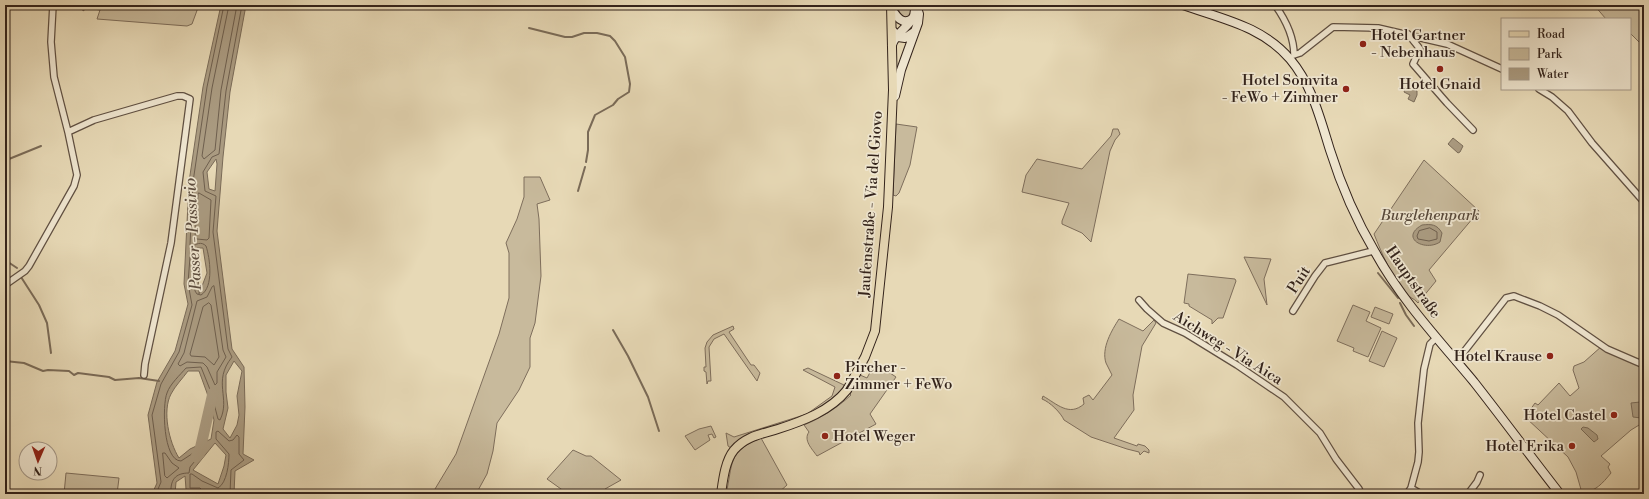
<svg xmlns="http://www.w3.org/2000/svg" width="1649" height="499" font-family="'Libre Bodoni',serif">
<rect width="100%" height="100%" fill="#e7d9b6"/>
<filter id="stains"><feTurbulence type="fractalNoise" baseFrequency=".005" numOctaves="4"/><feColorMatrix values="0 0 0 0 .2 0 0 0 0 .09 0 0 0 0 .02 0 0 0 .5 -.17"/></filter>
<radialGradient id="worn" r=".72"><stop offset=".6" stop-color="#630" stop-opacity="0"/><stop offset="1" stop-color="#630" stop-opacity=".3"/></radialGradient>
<path fill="#c8ba9c" stroke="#7e6e5c" d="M82 5H199L192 24 187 26 97 19 100 10 87 8 83 11Z
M897 5H911L912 9 910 17 904 18 900 14Z
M1594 5H1644V47L1630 33V19H1606Z
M896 124 917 127 910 165 899 193 896 196 893 195Z
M1113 129H1118L1120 134 1115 140 1110 151 1091 242 1082 233 1062 224V221L1069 203 1022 192 1026 175 1037 159 1082 169 1111 136Z
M1424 160 1479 211 1429 270 1436 281 1418 303C1414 298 1408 297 1405 293 1391 275 1382 254 1374 234Z
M524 177H540L550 200 537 204 539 219 541 276 535 323 530 338V367L519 390 497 423 493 451 487 474 476 494H432L456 454 499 334 509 298V253L506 243 517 219 524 197Z
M1244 257 1271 259 1264 279 1267 305Z
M1188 274 1235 279 1236 281 1223 318H1218L1212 324V320L1189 306V304L1184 303Z
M1353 305 1370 312 1366 321 1381 328 1368 357 1353 351 1354 348 1337 341Z
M1375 307 1393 314 1389 324 1371 317Z
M1119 319 1143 331 1154 320 1156 323 1142 346 1133 395 1134 410 1114 438 1137 446 1138 444 1145 446 1149 450V453L1144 451 1140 455 1139 452 1127 449 1091 437 1064 420C1061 413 1050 402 1042 399L1043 396C1057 404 1069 417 1084 404L1083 398 1089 395 1093 400 1112 375C1110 371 1108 367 1106 363 1101 348 1112 330 1119 319Z
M733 326 734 329 729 332 751 365H754L760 373 757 381 724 334 714 339 709 347 711 381H708L707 384 706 372 704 371V367H706L705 348 707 342 713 335Z
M1382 331 1397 338 1384 367 1369 361Z
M1602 346 1644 365V422L1631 430 1601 456 1610 464 1608 467 1611 473C1602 484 1596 491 1582 493L1576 472 1568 457 1525 417 1535 403 1538 405 1559 383 1570 396 1579 388 1573 370 1574 366 1584 362Z
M875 363 896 377 870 414 876 424 817 456C812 449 803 440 809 432L804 425C821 418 837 408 851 395L850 394 860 375 867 378Z
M808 368 844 385C841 393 834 398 827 403 819 408 812 413 803 417 780 426 747 427 731 448L728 446 726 433 734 437 807 414 832 396 835 387 803 370Z
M711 426 716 437 714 438 712 434 708 435 710 440 695 450 685 436 699 429Z
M761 438 787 485 777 494H726C733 465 727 451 761 438Z
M573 450 586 456H591L621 480 605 489 601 494H568L547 479Z
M66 473 119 478 117 494H64Z"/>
<path fill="#aa9b81" stroke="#7a6b58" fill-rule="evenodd" d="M221 5H246L230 92 223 157 217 231 232 349 244 367 245 407 243 454 254 460 235 471 234 494H198V491L190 494H182L186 489 185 476 176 482 175 494H152L157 483 148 415 157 382 175 351 188 304 184 284 189 182 203 87ZM216 159 217 164 215 191 209 189 207 172ZM197 248H203L207 273 199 294ZM234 361 242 371 237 396 239 415 237 425 230 438 223 429 228 408 226 392V375ZM188 371H199L207 393 214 420 211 439 190 449 179 458C169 442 162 411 171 394 175 386 183 378 188 371ZM215 443 226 455 224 466 218 484 193 470Z
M1406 87 1417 91V95L1414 102 1408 99 1410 95 1404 92Z
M1453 138 1463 146 1460 152 1458 153 1448 144Z
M1422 225C1431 224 1437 224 1442 233L1440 242C1425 252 1399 238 1422 225Z
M1640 402 1641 418 1633 417 1631 403Z
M1583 427 1588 428 1597 435 1598 439 1594 442 1581 429Z"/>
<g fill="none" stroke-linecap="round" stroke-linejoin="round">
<path stroke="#6e5f4e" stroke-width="1" d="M229 5 212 88 202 156 204 159 215 150 221 90 237 5
M199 193 211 200 209 238 207 240 197 239 195 237 198 195Z
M1430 228 1437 232V239L1429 241 1418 239 1417 236 1419 231Z
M214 286 223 350 226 357 217 372V383L215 385 207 367 203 363 187 362 180 366 178 364 184 353 197 301 207 297 212 287Z
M209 303 211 305 219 357 214 365 205 357 191 356 190 354 203 307Z
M163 453H165L172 463 179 468 167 478 165 476Z
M156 494 161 482 152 415 161 384 179 352 192 305 188 283 190 257 192 256 193 258 195 291 197 294 201 295C214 287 210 258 206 246 201 241 196 244 192 247L190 245 193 182 207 87 224 5
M171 494C170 480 175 473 189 473L190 467 204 450 201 448 181 461C163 461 162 405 167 393 170 384 180 375 186 368L201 367 211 392 218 419 220 420C231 398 212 382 232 357L228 349 213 232 216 196 205 191 203 172 212 157 219 154 226 91 242 5
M202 494V490L200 488H190V474H192L202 481 218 488C227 483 229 463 229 454L216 439V432L218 431 229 441 233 440 237 435 239 437V454L244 460 231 470 230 494"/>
<path stroke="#7a6b58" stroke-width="2" d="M529 28 565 37H572L584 33H597L610 36 615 41 625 57 630 84 629 92 618 99 613 105 595 115 588 132V150L586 162
M5 155 9 159 41 146
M578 191 585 167
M5 260 17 268
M1378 273 1398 298
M21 277 39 305 47 323 51 353
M1400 303 1406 315 1414 326
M613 330 628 356 648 397 659 431
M5 361 24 363 43 371 48 370 69 371 74 375 78 373 109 377 115 380 139 378 159 381"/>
<path stroke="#aa9b81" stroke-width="11" d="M196 457 199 454 213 393"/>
<g stroke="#605042" stroke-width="8">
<path id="street" d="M1275 5C1285 19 1294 37 1294 55
M1408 34 1420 49 1413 64 1447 103 1473 130
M1294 55 1300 53 1333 27 1378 28 1447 44 1502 69
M1539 89 1552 97 1568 111 1592 143 1644 202
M68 132 94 120 177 96H183L190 99 171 243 145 364 144 375
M5 285 25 271 29 266 74 186 77 175 68 132 54 77 51 42 53 5
M1139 300 1147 309 1163 323 1185 333 1237 365 1284 397 1320 433 1336 459 1359 489 1361 494
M1293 311 1315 276 1325 263 1373 251
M1456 362 1506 298 1514 296 1519 298 1540 306 1558 315 1607 349 1644 365
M1411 488 1421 494
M1407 494 1411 488 1418 462 1419 452 1418 423 1424 369 1430 344 1436 338
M1468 494 1477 482 1480 475"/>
</g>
<g stroke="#33231b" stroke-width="10">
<path id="secondary" d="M1183 5C1222 19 1262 26 1290 59 1312 85 1320 118 1330 150 1341 185 1356 220 1375 252 1402 301 1439 340 1474 382 1503 419 1531 457 1560 494
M891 8C896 16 903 27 913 18
M893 31 898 37 905 38 914 32
M892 45C896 30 916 25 915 8
M895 96 901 70 918 23 919 14 916 5"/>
</g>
<g stroke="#33231b" stroke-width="10">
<path id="primary" d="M721 494C723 480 725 461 734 450 746 436 762 434 778 429 803 421 830 411 847 390L865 357 875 331 888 207 893 90 891 5"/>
</g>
<use href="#street" stroke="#efe6d0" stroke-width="5.5"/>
<use href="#secondary" stroke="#efe6d0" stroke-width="8"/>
<use href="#primary" stroke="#e7d9b6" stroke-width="8"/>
</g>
<g fill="#8f2418" stroke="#efe6d0" stroke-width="1.5">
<circle cx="1363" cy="44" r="4"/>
<circle cx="1440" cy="69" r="4"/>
<circle cx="1346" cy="89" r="4"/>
<circle cx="1550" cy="356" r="4"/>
<circle cx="837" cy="376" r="4"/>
<circle cx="1614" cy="415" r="4"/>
<circle cx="825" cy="436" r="4"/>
<circle cx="1572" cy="446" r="4"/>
</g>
<g text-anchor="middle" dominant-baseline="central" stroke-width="3.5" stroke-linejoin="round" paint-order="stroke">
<g font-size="15" fill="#33231b" stroke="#efe6d0" text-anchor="end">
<text x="1371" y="35" text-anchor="start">Hotel Gartner<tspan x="1371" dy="17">- Nebenhaus</tspan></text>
<text x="1338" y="80">Hotel Somvita<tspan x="1338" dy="17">- FeWo + Zimmer</tspan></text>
<text x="1440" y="84" text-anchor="middle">Hotel Gnaid</text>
<text x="1542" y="356">Hotel Krause</text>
<text x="845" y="367" text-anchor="start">Pircher -<tspan x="845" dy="17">Zimmer + FeWo</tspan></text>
<text x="1606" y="415">Hotel Castel</text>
<text x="833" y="436" text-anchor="start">Hotel Weger</text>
<text x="1564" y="446">Hotel Erika</text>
</g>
<g font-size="15" fill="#33231b" stroke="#efe6d0">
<text transform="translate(871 204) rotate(-86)">Jaufenstraße - Via del Giovo</text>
<text transform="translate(1299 280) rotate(-57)">Puit</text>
<text transform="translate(1413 282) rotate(55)">Hauptstraße</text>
<text transform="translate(1228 348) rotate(32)">Aichweg - Via Aica</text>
</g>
<g font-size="15" font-style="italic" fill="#58493b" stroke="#efe6d0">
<text x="1430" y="215">Burglehenpark</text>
</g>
<g font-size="16" font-style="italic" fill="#5d4d3f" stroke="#efe6d0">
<text transform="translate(193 234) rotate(-93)">Passer - Passirio</text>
</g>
</g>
<rect width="1649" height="499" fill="none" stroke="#e7d9b6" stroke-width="20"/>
<rect x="6" y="6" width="1637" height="487" fill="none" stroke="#33231b" stroke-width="2"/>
<rect x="10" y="10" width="1629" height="479" fill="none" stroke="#33231b"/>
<rect x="1501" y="18" width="130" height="72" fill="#efe6d0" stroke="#a49888"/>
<rect x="1509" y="31" width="20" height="6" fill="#e7d9b6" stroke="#a49888"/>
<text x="1537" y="38" font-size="12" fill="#33231b">Road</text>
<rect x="1509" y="48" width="20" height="12" fill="#c8ba9c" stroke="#a49888"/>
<text x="1537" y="58" font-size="12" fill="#33231b">Park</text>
<rect x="1509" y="68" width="20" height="12" fill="#aa9b81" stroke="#a49888"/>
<text x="1537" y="78" font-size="12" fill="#33231b">Water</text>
<g transform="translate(38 461) rotate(182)"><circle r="19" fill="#efe6d0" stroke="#a49888"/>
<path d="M0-3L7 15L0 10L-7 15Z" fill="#8f2418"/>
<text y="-6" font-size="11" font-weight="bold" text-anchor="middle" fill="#33231b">N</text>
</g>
<rect width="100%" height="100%" filter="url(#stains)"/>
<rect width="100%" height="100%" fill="url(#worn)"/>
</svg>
